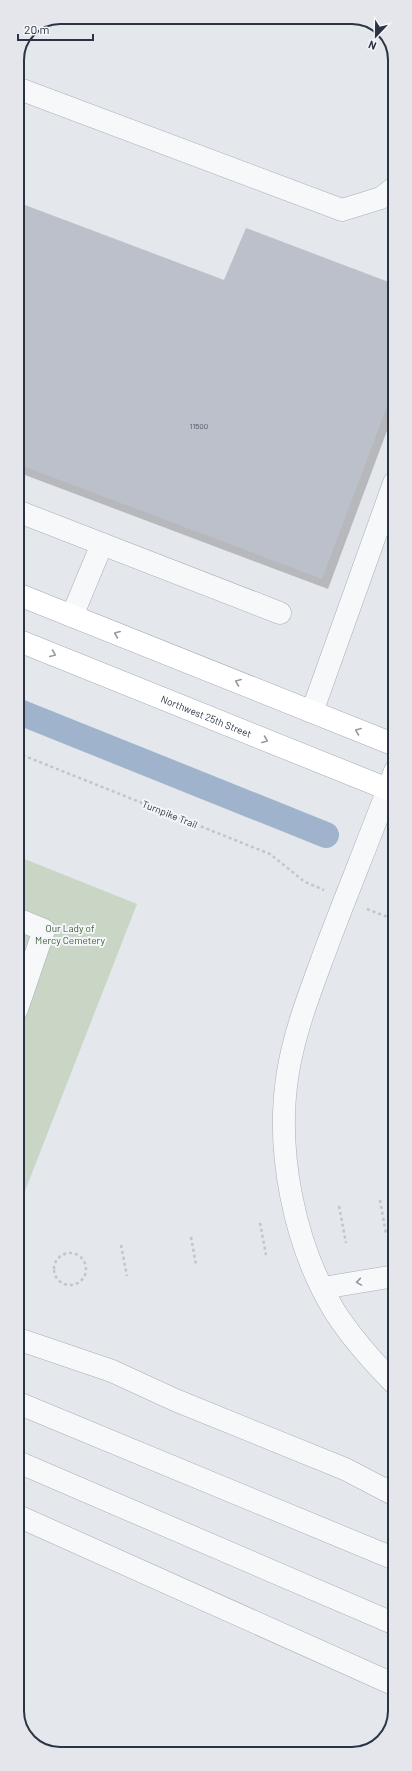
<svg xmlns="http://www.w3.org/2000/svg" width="412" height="1771" font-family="Barlow,sans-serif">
<rect width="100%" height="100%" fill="#e4e7ec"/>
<path fill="#c9d6c5" d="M17 856 137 904 18 1209Z
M28 1736 69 1754C54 1754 35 1750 28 1736Z"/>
<path fill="#0003" d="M17 203 224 282 247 229 394 285V412L328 589 17 472Z"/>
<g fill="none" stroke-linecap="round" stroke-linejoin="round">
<path stroke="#9fb4cc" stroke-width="26" d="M17 711 326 835"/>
</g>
<path fill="#bbc0ca" d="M17 202 224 280 246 228 394 284V388L322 579 17 464Z"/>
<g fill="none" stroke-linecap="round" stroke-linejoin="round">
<g stroke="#a9aeb7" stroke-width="23">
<path id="minor" d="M17 88 342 210 381 198 394 188
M17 511 280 613
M72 616 102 544
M312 712 394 483
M388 789C368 842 347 893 327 946 312 987 295 1029 288 1072 275 1150 294 1245 335 1312 352 1338 373 1362 395 1384
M17 919 44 930 17 1009
M323 1288 395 1276
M18 1339 112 1371 175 1400 345 1469 395 1495
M18 1403 395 1559
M18 1462 395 1624
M18 1516 395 1685"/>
</g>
<g stroke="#a3abb8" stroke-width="23">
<g id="major">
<path d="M17 594 395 745"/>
<path id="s1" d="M17 640 395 792"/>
<path d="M388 789 395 771"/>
</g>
</g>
<path stroke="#c2c5cb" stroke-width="2.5" stroke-dasharray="3 3" stroke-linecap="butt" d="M17 753 270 854 305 882 324 890
M367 909 395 920
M380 1200 386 1234
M339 1206 346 1243
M260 1223 266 1255
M191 1237 196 1265
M121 1245 127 1276
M54 1269a16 16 0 1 1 32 0a16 16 0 1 1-32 0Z"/>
<use href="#minor" stroke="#f7f8fa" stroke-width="22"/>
<use href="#major" stroke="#fff" stroke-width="22"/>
</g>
<defs><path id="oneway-chevron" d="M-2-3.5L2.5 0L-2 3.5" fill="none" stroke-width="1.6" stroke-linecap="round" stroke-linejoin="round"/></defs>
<g stroke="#959aa2">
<use href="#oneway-chevron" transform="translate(117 634) rotate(-158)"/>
<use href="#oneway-chevron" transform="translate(53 654) rotate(22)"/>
<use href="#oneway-chevron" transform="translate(238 682) rotate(-158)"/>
<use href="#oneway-chevron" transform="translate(358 731) rotate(-158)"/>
<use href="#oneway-chevron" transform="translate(265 740) rotate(22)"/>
</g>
<use stroke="#9196a0" href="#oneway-chevron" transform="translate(359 1282) rotate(171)"/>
<g text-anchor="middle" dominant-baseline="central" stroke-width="4" stroke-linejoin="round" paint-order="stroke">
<g font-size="8" fill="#4f5766">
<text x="199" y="426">11500</text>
</g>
<g font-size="10" fill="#2b3445" stroke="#f4f6f9">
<text stroke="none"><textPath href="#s1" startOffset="204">Northwest 25th Street</textPath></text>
<text transform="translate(170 814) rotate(22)">Turnpike Trail</text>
</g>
<g font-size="10" fill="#3f6138" stroke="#f4f6f9">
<text x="70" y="928">Our Lady of<tspan x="70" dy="12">Mercy Cemetery</tspan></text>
</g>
</g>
<path d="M0 0H412V1771H0ZM60 24H352A36 36 0 0 1 388 60V1711A36 36 0 0 1 352 1747H60A36 36 0 0 1 24 1711V60A36 36 0 0 1 60 24Z" fill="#e4e6eb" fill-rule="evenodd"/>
<path fill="none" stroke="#2b3445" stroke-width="2" d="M60 24H352A36 36 0 0 1 388 60V1711A36 36 0 0 1 352 1747H60A36 36 0 0 1 24 1711V60A36 36 0 0 1 60 24Z"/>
<g transform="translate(376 36) rotate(202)" stroke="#f4f6f9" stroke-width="3" paint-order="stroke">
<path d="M0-3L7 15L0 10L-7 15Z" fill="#2b3445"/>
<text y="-6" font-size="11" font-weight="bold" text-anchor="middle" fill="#2b3445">N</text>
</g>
<path d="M18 34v6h75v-6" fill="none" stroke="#2b3445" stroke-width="2"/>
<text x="24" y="34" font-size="12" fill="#2b3445" stroke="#f4f6f9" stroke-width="3" paint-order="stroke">20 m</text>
</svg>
